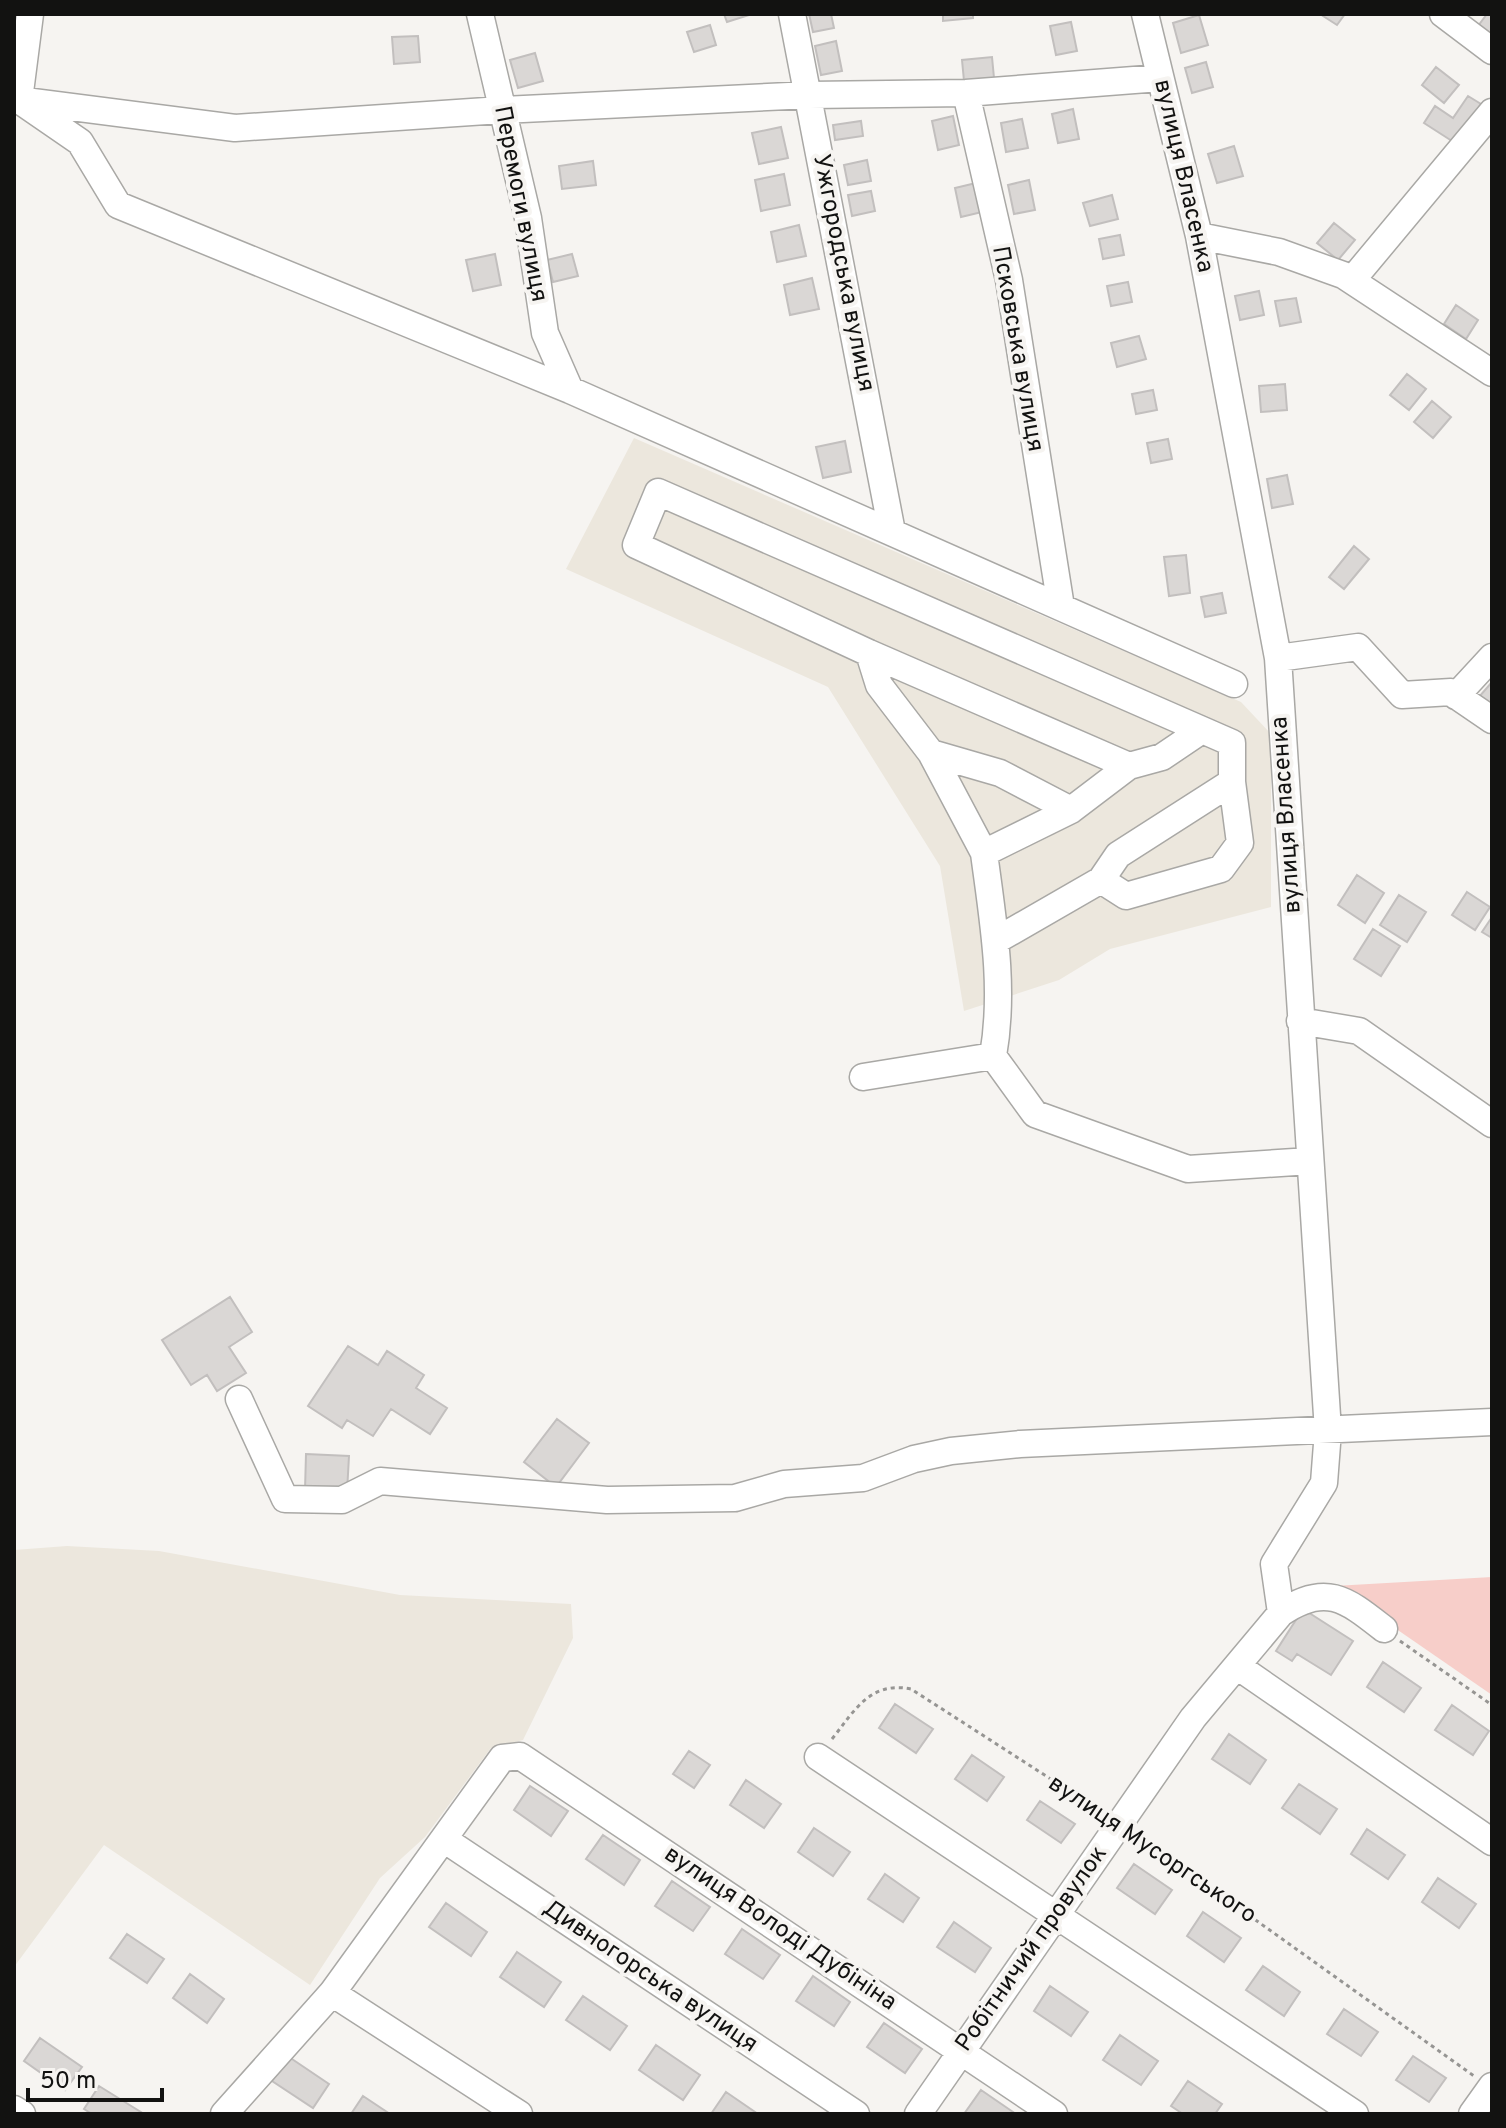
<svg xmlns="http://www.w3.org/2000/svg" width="1506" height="2128" font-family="Overpass,sans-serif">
<rect width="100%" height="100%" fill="#f6f4f1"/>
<path fill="#ece7dd" d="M634 438 1241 702 1271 734V907L1110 949 1059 980 964 1011 940 866 828 687 566 569Z
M67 1546 159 1551 400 1595 571 1604 573 1638 523 1740 491 1748 425 1837 380 1878 310 1985 104 1845 14 1967V1550Z"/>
<path fill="#f7cec9" d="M1492 1577V1695L1334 1586Z"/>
<path fill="#dad7d5" stroke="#c2bfbe" stroke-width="2" d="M724 14H749V15L727 22Z
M809 14H831L834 28 813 32Z
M943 14H973V18L943 21Z
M1320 14H1345L1337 25Z
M1487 14H1492V37L1478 26Z
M1199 15 1208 45 1181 53 1173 23Z
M1071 22 1077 51 1056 55 1050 26Z
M710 25 716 45 694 52 687 32Z
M418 36 420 62 394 64 392 37Z
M836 41 842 71 821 75 815 46Z
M535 53 543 81 518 88 510 60Z
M992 57 994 78 964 81 962 60Z
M1206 62 1213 87 1192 93 1185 68Z
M1436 67 1459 85 1444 103 1422 85Z
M1468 96 1481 104 1455 143 1424 123 1435 106 1453 118Z
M1073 109 1079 139 1058 143 1052 114Z
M953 116 959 145 938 150 932 121Z
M1022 119 1028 148 1006 152 1001 123Z
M861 121 863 136 835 140 833 125Z
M781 127 788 158 759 164 752 133Z
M1234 146 1243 176 1217 183 1208 154Z
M867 160 871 181 848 185 844 165Z
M593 161 596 185 562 189 559 166Z
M784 174 790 205 761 211 755 180Z
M1029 180 1035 210 1014 214 1008 185Z
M976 183 982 212 961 217 955 188Z
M871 191 875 211 852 216 848 195Z
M1112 195 1118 219 1090 226 1083 203Z
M1334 223 1355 240 1338 260 1317 243Z
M799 225 806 256 777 262 771 232Z
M1120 235 1124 255 1103 259 1099 239Z
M495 254 501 285 473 291 466 260Z
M572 254 578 276 553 282 547 260Z
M812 278 819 309 790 315 784 285Z
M1128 282 1132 302 1111 306 1107 286Z
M1259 291 1264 315 1240 320 1235 296Z
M1296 298 1301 322 1280 326 1275 301Z
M1456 305 1478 320 1466 339 1444 324Z
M1139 336 1146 359 1117 367 1111 343Z
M1407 374 1426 389 1409 410 1390 395Z
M1285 384 1287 410 1261 412 1259 386Z
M1153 390 1157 410 1136 414 1132 394Z
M1432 401 1451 417 1433 438 1414 422Z
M1168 439 1172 459 1151 463 1147 443Z
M845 441 851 472 823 478 816 447Z
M1287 475 1293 504 1272 508 1267 479Z
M1354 546 1369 559 1344 589 1329 577Z
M1186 555 1190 593 1169 596 1164 557Z
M1222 593 1226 613 1205 617 1201 597Z
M1492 682V709L1478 698Z
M1357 875 1384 893 1365 923 1338 905Z
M1467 892 1490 907 1475 930 1452 915Z
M1399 895 1426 912 1407 942 1380 925Z
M1492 917V938L1482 932Z
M1373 929 1400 946 1381 976 1354 959Z
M230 1297 252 1332 229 1347 246 1373 217 1391 207 1375 191 1385 162 1340Z
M348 1346 378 1365 387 1351 424 1375 416 1388 447 1408 430 1434 391 1409 373 1436 347 1420 342 1428 308 1406Z
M557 1419 589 1443 556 1487 524 1462Z
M306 1454 349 1456 347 1492 305 1490Z
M1303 1609 1353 1641 1331 1675 1297 1654 1292 1661 1276 1651Z
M1383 1662 1421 1688 1404 1712 1367 1687Z
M895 1704 933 1729 916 1753 879 1728Z
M1452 1705 1489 1731 1473 1755 1435 1730Z
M1229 1734 1266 1760 1250 1784 1212 1759Z
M689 1751 710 1765 694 1788 673 1774Z
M972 1755 1004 1777 987 1801 955 1779Z
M746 1780 781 1804 764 1828 730 1805Z
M1299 1784 1337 1809 1320 1834 1282 1808Z
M530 1786 568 1811 551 1836 514 1810Z
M1040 1801 1075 1824 1061 1843 1027 1820Z
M814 1828 850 1852 833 1876 798 1852Z
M1367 1829 1405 1855 1388 1879 1351 1854Z
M603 1835 640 1860 624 1885 586 1859Z
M1134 1864 1172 1890 1155 1914 1117 1888Z
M885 1874 919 1898 903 1922 868 1899Z
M1438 1878 1476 1904 1459 1928 1422 1902Z
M672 1881 710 1907 693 1931 655 1906Z
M446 1903 487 1932 471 1956 429 1927Z
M1203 1912 1241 1938 1224 1962 1187 1936Z
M954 1922 991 1948 975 1972 937 1947Z
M742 1929 780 1955 763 1979 725 1954Z
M127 1934 164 1959 147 1983 110 1958Z
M517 1952 561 1982 544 2007 500 1977Z
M1263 1966 1300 1992 1284 2016 1246 1990Z
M190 1974 224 1999 207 2023 173 1998Z
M813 1976 850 2002 834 2026 796 2001Z
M1050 1986 1088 2012 1071 2036 1034 2011Z
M583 1996 627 2026 610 2050 566 2020Z
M1344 2009 1378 2032 1361 2056 1327 2034Z
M884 2023 922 2049 905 2073 867 2047Z
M1120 2035 1158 2061 1141 2085 1103 2060Z
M40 2038 82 2067 65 2090 24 2061Z
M656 2045 700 2075 683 2100 639 2070Z
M1413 2056 1446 2078 1429 2102 1396 2080Z
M289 2057 329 2084 313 2108 272 2081Z
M1188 2081 1222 2104 1215 2114H1183L1171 2106Z
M99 2086 144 2114H92L84 2109Z
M981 2090 1016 2114H964Z
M726 2092 758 2114H711Z
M363 2096 390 2114H351Z"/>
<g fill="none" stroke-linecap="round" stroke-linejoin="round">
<g stroke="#a9a8a5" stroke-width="29">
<path id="minor" d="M30 14 19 100 80 142 118 205 570 390 1234 684
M480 14 528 218 545 333 570 390
M792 14 892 532
M1145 14 1199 236 1278 658 1328 1431 1324 1483 1274 1564 1281 1613
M1443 14 1492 51
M966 93 1009 280 1061 607
M25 101 235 128 501 110 810 95 966 93 1160 78
M1199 236 1279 252 1343 275 1492 373
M1352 280 1492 112
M869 653 879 685 931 753 984 853
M1278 658 1358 647 1402 695 1451 692 1492 720
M1456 696 1492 657
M931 753 1000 773 1071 810
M1129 766 1162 757 1202 730
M1101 880 1126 896 1221 869 1240 843 1232 782V743L658 492 636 545 869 653 1129 766 1071 810 984 853C993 921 1005 988 993 1056L1035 1114 1188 1169 1310 1161
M995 941 1101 880 1118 855 1232 782
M1300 1021 1359 1031 1492 1124
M863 1077 993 1056
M239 1399 285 1499 342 1500 380 1481 607 1500 735 1498 784 1484 863 1478 914 1459 951 1451 1020 1444 1492 1422
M1237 1666 1492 1842
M818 1757 1355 2114
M445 1840 856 2114
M332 1993 519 2114
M14 2109 22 2114
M224 2114 332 1993 502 1758 520 1756 1054 2114
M918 2114 1193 1718 1281 1613C1326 1582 1347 1600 1384 1629
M1472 2114 1492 2086"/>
</g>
<path stroke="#969593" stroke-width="3" stroke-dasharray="4 4" stroke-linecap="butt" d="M1400 1641 1492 1705
M832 1739C855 1710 870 1681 911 1689L1102 1812
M1138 1836 1474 2076"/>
<use href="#minor" stroke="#fff" stroke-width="26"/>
</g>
<g text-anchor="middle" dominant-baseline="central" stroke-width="8" stroke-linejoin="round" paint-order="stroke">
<g font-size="24" fill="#121211" stroke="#f6f4f1">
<text transform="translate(1183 176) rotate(77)">вулиця Власенка</text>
<text transform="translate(520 204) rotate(79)">Перемоги вулиця</text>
<text transform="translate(843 273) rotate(79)">Ужгородська вулиця</text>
<text transform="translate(1017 349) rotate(80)">Псковська вулиця</text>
<text transform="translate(1287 815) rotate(-94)">вулиця Власенка</text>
<text transform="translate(1152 1850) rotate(34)">вулиця Мусоргського</text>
<text transform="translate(780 1929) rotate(34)">вулиця Володі Дубініна</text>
<text transform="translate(1032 1949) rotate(-55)">Робітничий провулок</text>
<text transform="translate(650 1977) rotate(34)">Дивногорська вулиця</text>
</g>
</g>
<rect width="1506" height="2128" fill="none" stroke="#121211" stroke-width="32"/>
<path d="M28 2088v12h134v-12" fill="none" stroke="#121211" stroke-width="4"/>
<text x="40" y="2088" font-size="24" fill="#121211" stroke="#f6f4f1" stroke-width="6" paint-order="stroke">50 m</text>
</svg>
